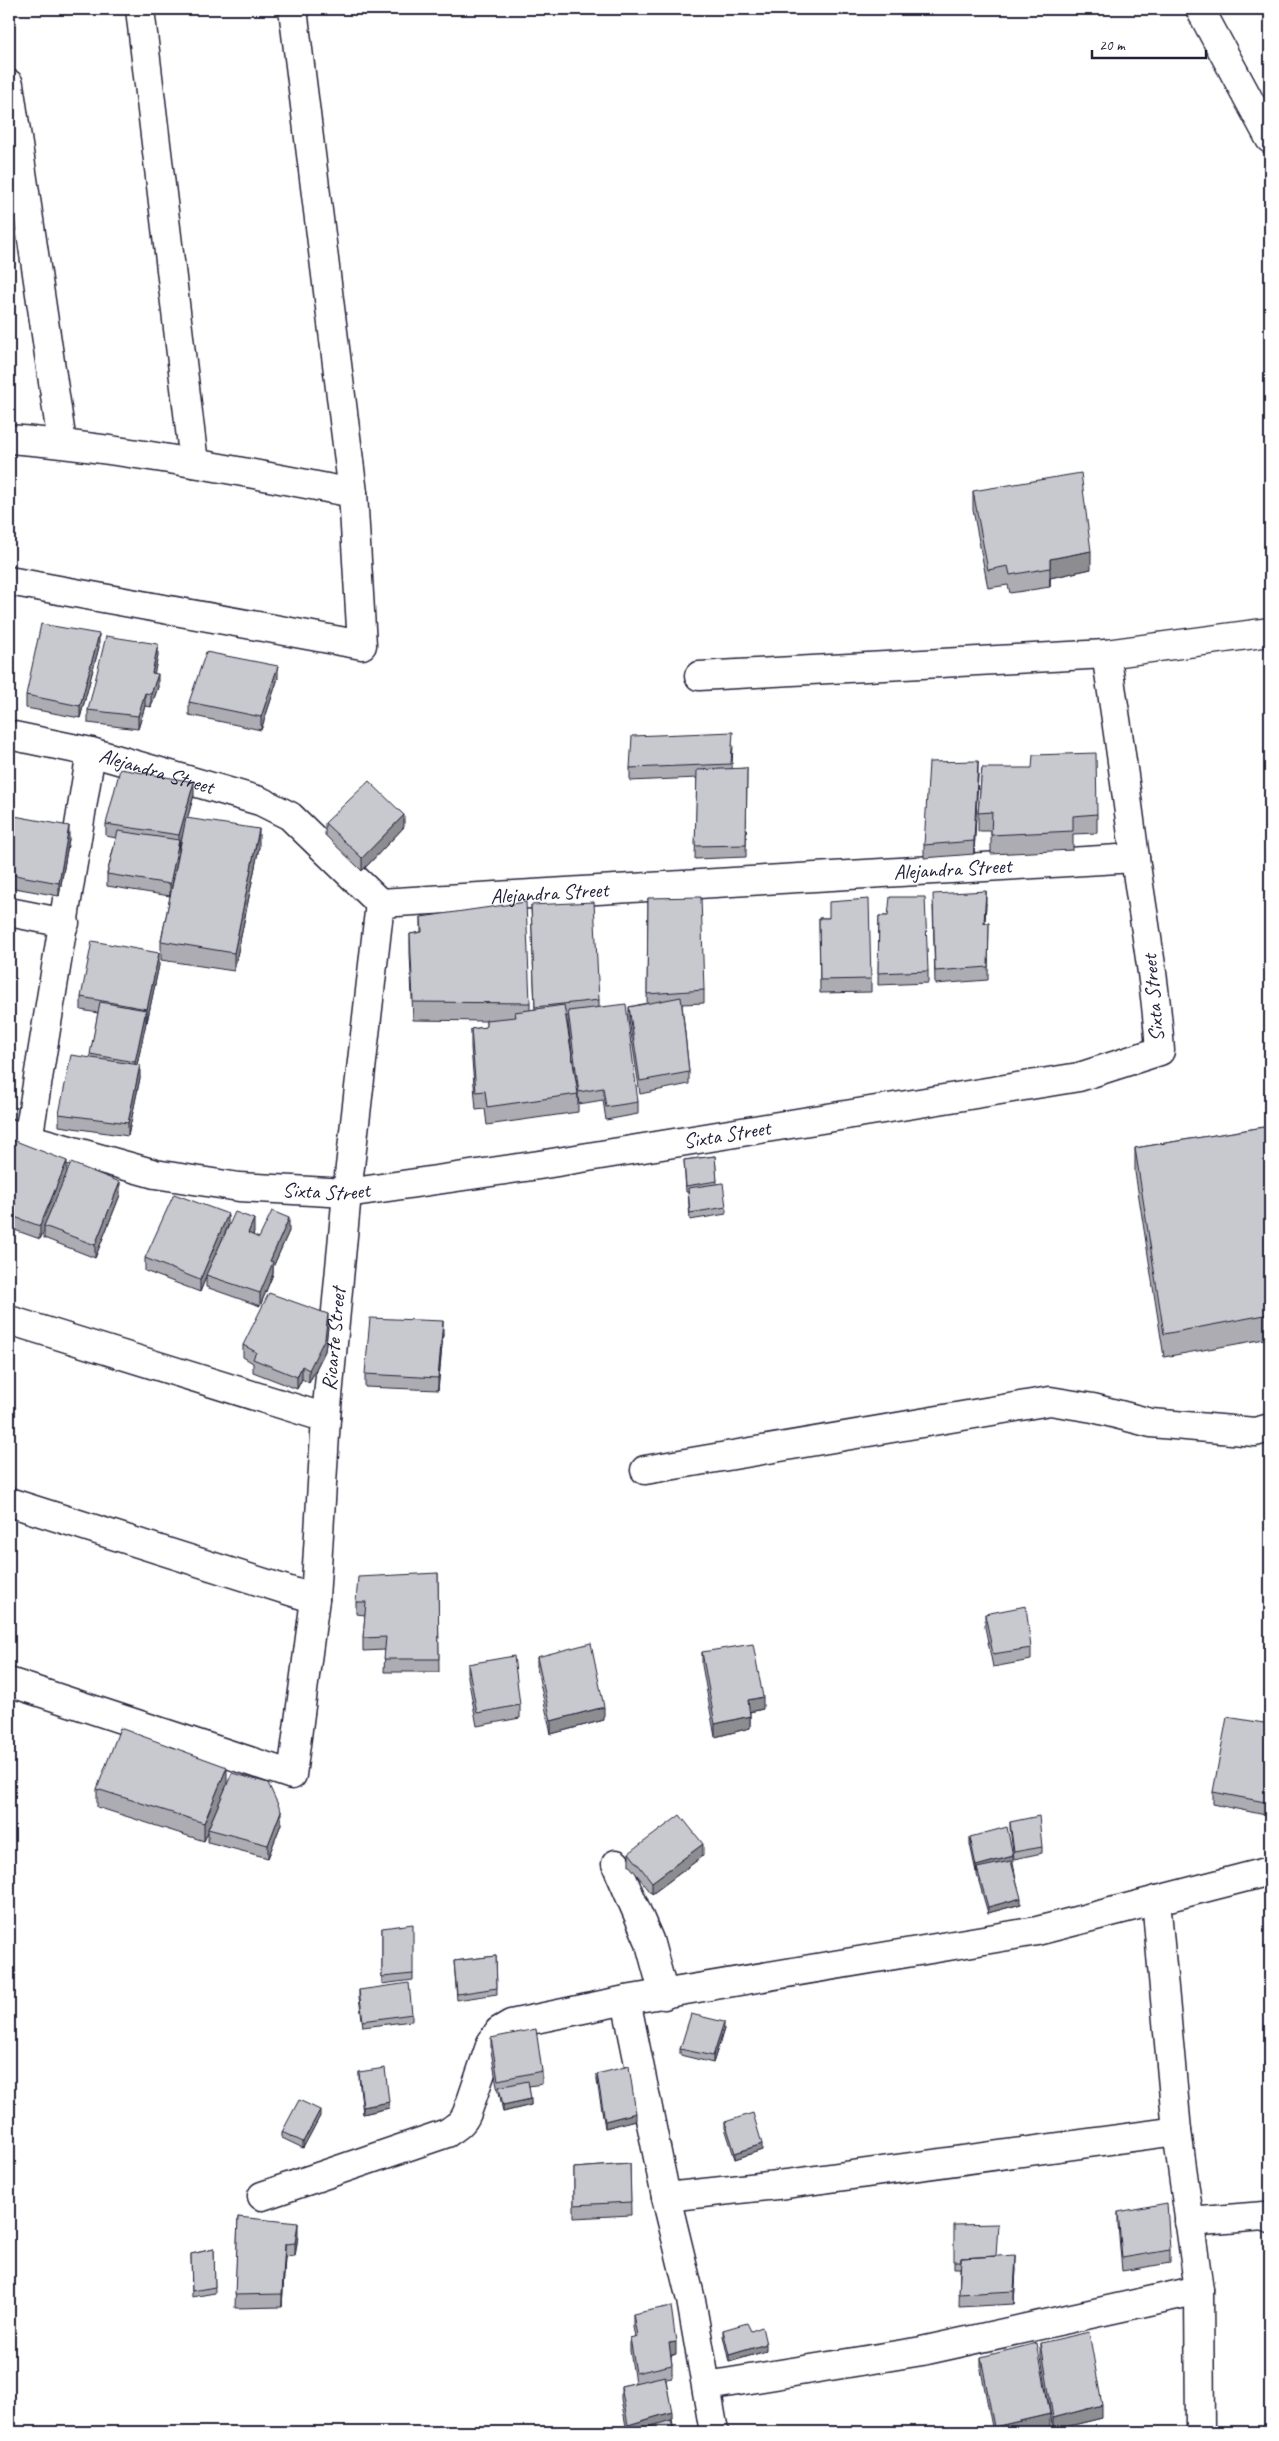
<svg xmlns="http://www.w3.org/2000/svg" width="1279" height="2441" font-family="Caveat,sans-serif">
<rect width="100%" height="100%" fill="#fff"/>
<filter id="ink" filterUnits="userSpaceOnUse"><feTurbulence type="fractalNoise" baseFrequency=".02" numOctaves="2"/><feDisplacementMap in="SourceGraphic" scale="10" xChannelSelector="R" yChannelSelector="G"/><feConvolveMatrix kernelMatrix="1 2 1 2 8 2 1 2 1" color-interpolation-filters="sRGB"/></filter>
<g filter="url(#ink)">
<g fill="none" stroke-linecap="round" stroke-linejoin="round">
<g stroke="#22223b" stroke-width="31">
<g id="minor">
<path d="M140 9 194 463"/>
<path d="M1200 9 1270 139"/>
<path d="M9 84 62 443"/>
<path d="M9 439C125 448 239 471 353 493"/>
<path d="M9 581 362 645 353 493 293 9"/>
<path d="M699 676 1106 654"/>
<path id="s1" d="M9 735 91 752 260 801 290 816 380 903 1135 858"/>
<path d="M9 912 65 923"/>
<path id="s2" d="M9 1133 155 1174 239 1187 347 1193 539 1165 1079 1077 1160 1051C1156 986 1144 922 1135 858 1126 789 1117 722 1106 654L1270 632"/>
<path d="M28 1140 91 752"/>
<path d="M9 1320 326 1418"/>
<path d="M645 1470 1050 1401 1093 1408 1151 1423 1255 1432 1270 1428"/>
<path d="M9 1502 315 1599"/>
<path id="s3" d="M9 1682 292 1775 315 1599 326 1418 347 1193 380 903"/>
<path d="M616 1864 649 1940 664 1995"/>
<path d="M1156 1900 1177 2131 1199 2290 1200 2432"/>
<path d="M626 2000 666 2197 691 2300 714 2432"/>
<path d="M262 2196 447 2133C456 2127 463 2123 467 2113L491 2043 499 2031 511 2024 626 2000 1037 1931 1270 1871"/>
<path d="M666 2197 786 2184 1177 2131"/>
<path d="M1189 2222 1264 2216 1270 2219"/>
<path d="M707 2386 922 2351 1199 2290"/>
</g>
</g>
<use href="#minor" stroke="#fff" stroke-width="28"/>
</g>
<path fill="#acacb2" stroke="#22223b" d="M973 491 1091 569 1050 578V587L1010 593 1008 585 988 588 973 510Z
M99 647 80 718 26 708V695Z
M158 656 154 673 158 687 151 707 145 706 138 729 88 723V710Z
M278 678 261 730 189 715V702Z
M733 745 732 769 747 768 746 857 695 859 697 778 630 781V768Z
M982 768 1097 814V833L1073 834V850L991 854V831H978V813Z
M978 774 974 854 924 858V845Z
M194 795 187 818 259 847 234 971 161 960V941L183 834 179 848 170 896 107 886V874L116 838 106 836V824Z
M9 815 69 839 59 896 9 887Z
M325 823 404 827 362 871 325 835Z
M648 898 704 990V1003L682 1004 689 1072V1084L640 1094 629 1019V1007L647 1003Z
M986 903 985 923H989L988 980 935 984 933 906Z
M531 905 599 1000V1007L638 1102V1114L606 1120 603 1100 579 1104 568 1024V1016H566L578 1094V1112L487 1125 485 1109 476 1110 471 1048V1029L486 1027V1021L413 1020 410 953V934L421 932V917L530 1003V1010L535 1009Z
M879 916H888L928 971V983L878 985Z
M819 918H829L871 979V992L820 993Z
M159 965 147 1022H146L137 1065 140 1078 128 1136 59 1126V1114L90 1058 98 1013 81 1010V997Z
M1270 1126V1338L1164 1357 1135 1172V1148Z
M9 1150 67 1170 120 1195 95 1258 44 1238V1231L40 1239 9 1228Z
M715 1156 717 1184 726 1207V1214L690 1220 688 1192H686L684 1160Z
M228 1226 217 1252 254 1232 253 1236 259 1238 289 1231 273 1267V1274L260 1306 206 1287V1277L200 1292 145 1271V1258Z
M328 1327 325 1351 309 1383 302 1379 297 1389 253 1372V1363L243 1357V1345Z
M443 1334 438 1390 365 1387V1374Z
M438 1573 439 1672H384L385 1650 363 1651V1638L365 1615 356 1614V1602Z
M985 1614 1031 1648V1660L993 1667 985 1627Z
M702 1652 763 1709 750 1712V1728L715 1737 702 1665Z
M537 1657 604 1720 551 1734 537 1669Z
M468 1664 520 1705V1718L477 1726 468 1677Z
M1270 1724V1816L1213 1804V1792Z
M227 1785 281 1824 268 1858 208 1842V1832L204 1841 97 1807V1789Z
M1010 1822 1042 1847V1853L1014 1859 1010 1828Z
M970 1837 1013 1863 1021 1904 988 1913 977 1875V1872H976L970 1844Z
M629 1853 703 1856 652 1894 629 1865Z
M382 1928 413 1974V1980L382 1984Z
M496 1956 497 1994 457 2000 454 1961Z
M359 1990 412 2014V2021L363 2027 359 1997Z
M724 2029 713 2063 680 2055V2049Z
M491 2038 542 2071V2084L529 2086 531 2105 503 2112 499 2092H498L491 2051Z
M359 2072 389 2108 363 2114 359 2078Z
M597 2074 636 2120 605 2128 597 2081Z
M320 2116 303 2148 282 2138V2132Z
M725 2122 762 2150 735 2159 725 2128Z
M630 2164 631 2215 574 2218V2168Z
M1118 2212 1170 2250V2263L1122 2271 1118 2225Z
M238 2217 298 2236 295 2256 285 2257 282 2307 235 2308Z
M214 2249 215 2293 192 2297 191 2254Z
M997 2256 1016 2268 1014 2304 959 2307 960 2268H954V2261Z
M633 2314 676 2354 671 2356 672 2365V2378L666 2379 674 2432H627L621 2399V2386L635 2383 630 2351V2338L635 2337 633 2327Z
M723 2330 751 2331 766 2351 729 2362 723 2336Z
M1041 2343 1102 2418 1053 2430 1041 2356Z
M981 2357 1050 2426 1025 2432H993L981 2370Z"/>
<path fill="#8c8c91" stroke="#22223b" d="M1091 551V569L1050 578V587V559Z
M99 634V647L80 718V706Z
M158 644V656L152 685V673Z
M278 666V678L261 730V717Z
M158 674V687L151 707V694Z
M145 693V706L138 729V716Z
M13 745V758L9 774V761Z
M978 761V774L974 854V841Z
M194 782V795L179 848V835Z
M404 815V827L362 871V858Z
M69 826V839L59 896V883Z
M259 829V847L234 971V953Z
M179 840V852L170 896V884Z
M986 891V903L984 936V923Z
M159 953V965L147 1022V1009Z
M146 1010V1023L135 1074V1062Z
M140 1065V1078L128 1136V1123Z
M67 1161V1174L44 1226V1231L40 1239V1226Z
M120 1182V1195L95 1258V1245Z
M228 1214V1226L207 1275H206V1277L200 1292V1280Z
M289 1218V1231L273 1267V1274L260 1306V1293L270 1261Z
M254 1219V1232L248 1246V1233Z
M328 1314V1327L325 1351 309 1383V1370Z
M443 1321V1334L438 1390V1378Z
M302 1366V1379L297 1389V1377Z
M763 1697V1709L748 1712V1700Z
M604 1707V1720L551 1734V1721Z
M750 1716V1728L715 1737V1724Z
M227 1767V1785L208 1829V1832L204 1841V1823Z
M281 1811V1824L268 1858V1845Z
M703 1844V1856L652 1894V1882Z
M1013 1856V1863L978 1872 977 1868V1872H976V1866Z
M1021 1898V1904L988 1913V1907Z
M724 2022V2029L713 2063V2056Z
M531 2099V2105L503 2112V2105Z
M389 2102V2108L363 2114V2107Z
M320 2110V2116L303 2148V2142Z
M636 2113V2120L605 2128V2121Z
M762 2144V2150L735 2159V2153Z
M298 2223V2236L295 2256V2243Z
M285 2244V2257L282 2307V2294Z
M1016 2255V2268L1014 2304V2291Z
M676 2342V2354L669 2356V2343Z
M766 2344V2351L729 2362V2355Z
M1102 2405V2418L1053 2430V2418Z
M672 2412V2425L632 2432H628V2425Z
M1050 2414V2426L1025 2432H994V2427Z"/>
<path fill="#c8c8cf" stroke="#22223b" d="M1081 473 1091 551 1050 559V568L1010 575 1008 566 988 570 973 491Z
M41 624 99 634 80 706 26 695Z
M106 636 158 644 152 673 158 674 151 694 145 693 138 716 88 710Z
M206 652 278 666 261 717 189 702Z
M733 732 731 764 630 768 632 736Z
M9 744 13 745 9 761Z
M1096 753 1097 814 1073 816V831L991 835 992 812 978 813 982 768H1032L1033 755Z
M978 761 974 841 924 845 929 762Z
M747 768 746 845 695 846 697 770Z
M120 769 194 782 179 835 106 824Z
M369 781 404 815 362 858 325 823Z
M9 815 69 826 59 883 9 874Z
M186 818 259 829 234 953 161 941Z
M118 831 179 840 170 884 107 874Z
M986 891 984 923H989L988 967 935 971 933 894Z
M701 897 704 990 647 994 648 898Z
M890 897H925L928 971 878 973 879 916H888Z
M869 899 871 979 820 980 819 918H829V902Z
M526 902 530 1003 413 1002 410 934 422 932 421 917Z
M594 902 599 1000 535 1007 531 905Z
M92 941 159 953 147 1009 81 997Z
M681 997 689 1072 640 1081 629 1007Z
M100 1002 146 1010 135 1062 90 1054Z
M626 1004 638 1102 606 1107 603 1088 579 1092 568 1011Z
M564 1005 578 1094 487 1107 485 1091 476 1092 471 1029 486 1027V1020L516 1017 515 1012Z
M71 1055 140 1065 128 1123 59 1114Z
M1270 1126V1314L1164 1334 1135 1148Z
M13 1140 67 1161 40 1226 9 1215V1150Z
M715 1156 717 1181 686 1186 684 1160Z
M71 1163 120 1182 95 1245 44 1226Z
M723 1183 726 1207 690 1213 688 1188Z
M174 1194 228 1214 200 1280 145 1258Z
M272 1211 289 1218 270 1261 273 1262 260 1293 206 1275 235 1212 254 1219 248 1233 259 1238Z
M269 1293 328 1314 325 1338 309 1370 302 1366 297 1377 253 1359 256 1352 243 1345Z
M370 1318 443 1321 438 1378 365 1374Z
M438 1573 439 1659H384L386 1637 363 1638 366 1602H356L358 1577Z
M1026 1606 1031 1648 993 1654 985 1614Z
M591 1643 604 1707 551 1721 537 1657Z
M753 1644 763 1697 748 1700 750 1716 715 1724 702 1652Z
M514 1656 520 1705 477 1713 468 1664Z
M1227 1717 1270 1724V1803L1213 1792Z
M120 1728 227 1767 204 1823 97 1789Z
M232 1773 268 1783 281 1811 268 1845 208 1829Z
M680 1815 703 1844 652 1882 629 1853Z
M1039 1816 1042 1847 1014 1852 1010 1822Z
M1007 1827 1013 1856 976 1866 970 1837Z
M1011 1861 1021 1898 988 1907 977 1868Z
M413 1924V1974L382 1977V1928Z
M496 1956 497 1988 457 1994 454 1961Z
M409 1983 412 2014 363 2021 359 1990Z
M691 2014 724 2022 713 2056 680 2049Z
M536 2029 542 2071 498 2080 491 2038Z
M629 2066 636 2113 605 2121 597 2074Z
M385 2068 389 2102 363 2107 359 2072Z
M528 2081 531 2099 503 2105 499 2087Z
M299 2100 320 2110 303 2142 282 2132Z
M753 2113 762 2144 735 2153 725 2122Z
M630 2164 631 2202 574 2205V2168Z
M1167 2203 1170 2250 1122 2258 1118 2212Z
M238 2217 298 2223 295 2243 285 2244 282 2294 235 2295Z
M998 2224 996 2256 961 2258V2261H954V2225Z
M214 2249 215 2287 192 2291 191 2254Z
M1016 2255 1014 2291 959 2294 961 2258Z
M671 2306 676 2342 669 2343 672 2365 636 2373 630 2338 637 2336 633 2314Z
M747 2323 751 2331 762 2327 766 2344 729 2355 723 2330Z
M1089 2332 1102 2405 1053 2418 1041 2343Z
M1037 2343 1050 2414 994 2427 981 2357Z
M665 2376 672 2412 628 2425 621 2386Z
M671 2420 674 2432H632Z"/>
</g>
<g text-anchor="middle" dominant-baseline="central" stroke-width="4" stroke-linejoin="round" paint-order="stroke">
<g font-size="21" fill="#22223b" stroke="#fff">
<text stroke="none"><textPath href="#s1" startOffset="152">Alejandra Street</textPath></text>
<text stroke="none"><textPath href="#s1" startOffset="992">Alejandra Street</textPath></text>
<text stroke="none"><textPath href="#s1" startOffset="588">Alejandra Street</textPath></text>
<text transform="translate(1153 998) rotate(-95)">Sixta Street</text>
<text stroke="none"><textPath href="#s2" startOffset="729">Sixta Street</textPath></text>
<text stroke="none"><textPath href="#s2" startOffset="324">Sixta Street</textPath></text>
<text stroke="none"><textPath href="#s3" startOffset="736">Ricarte Street</textPath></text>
</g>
</g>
<rect width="1279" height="2441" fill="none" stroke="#fff" stroke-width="30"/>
<rect x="15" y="15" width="1249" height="2411" fill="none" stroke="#22223b" stroke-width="2" filter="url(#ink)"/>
<path d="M1092 50v8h114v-8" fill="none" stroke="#22223b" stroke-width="2.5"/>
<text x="1099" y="50" font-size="15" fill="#22223b" stroke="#ffffff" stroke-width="4" paint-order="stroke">20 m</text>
</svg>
